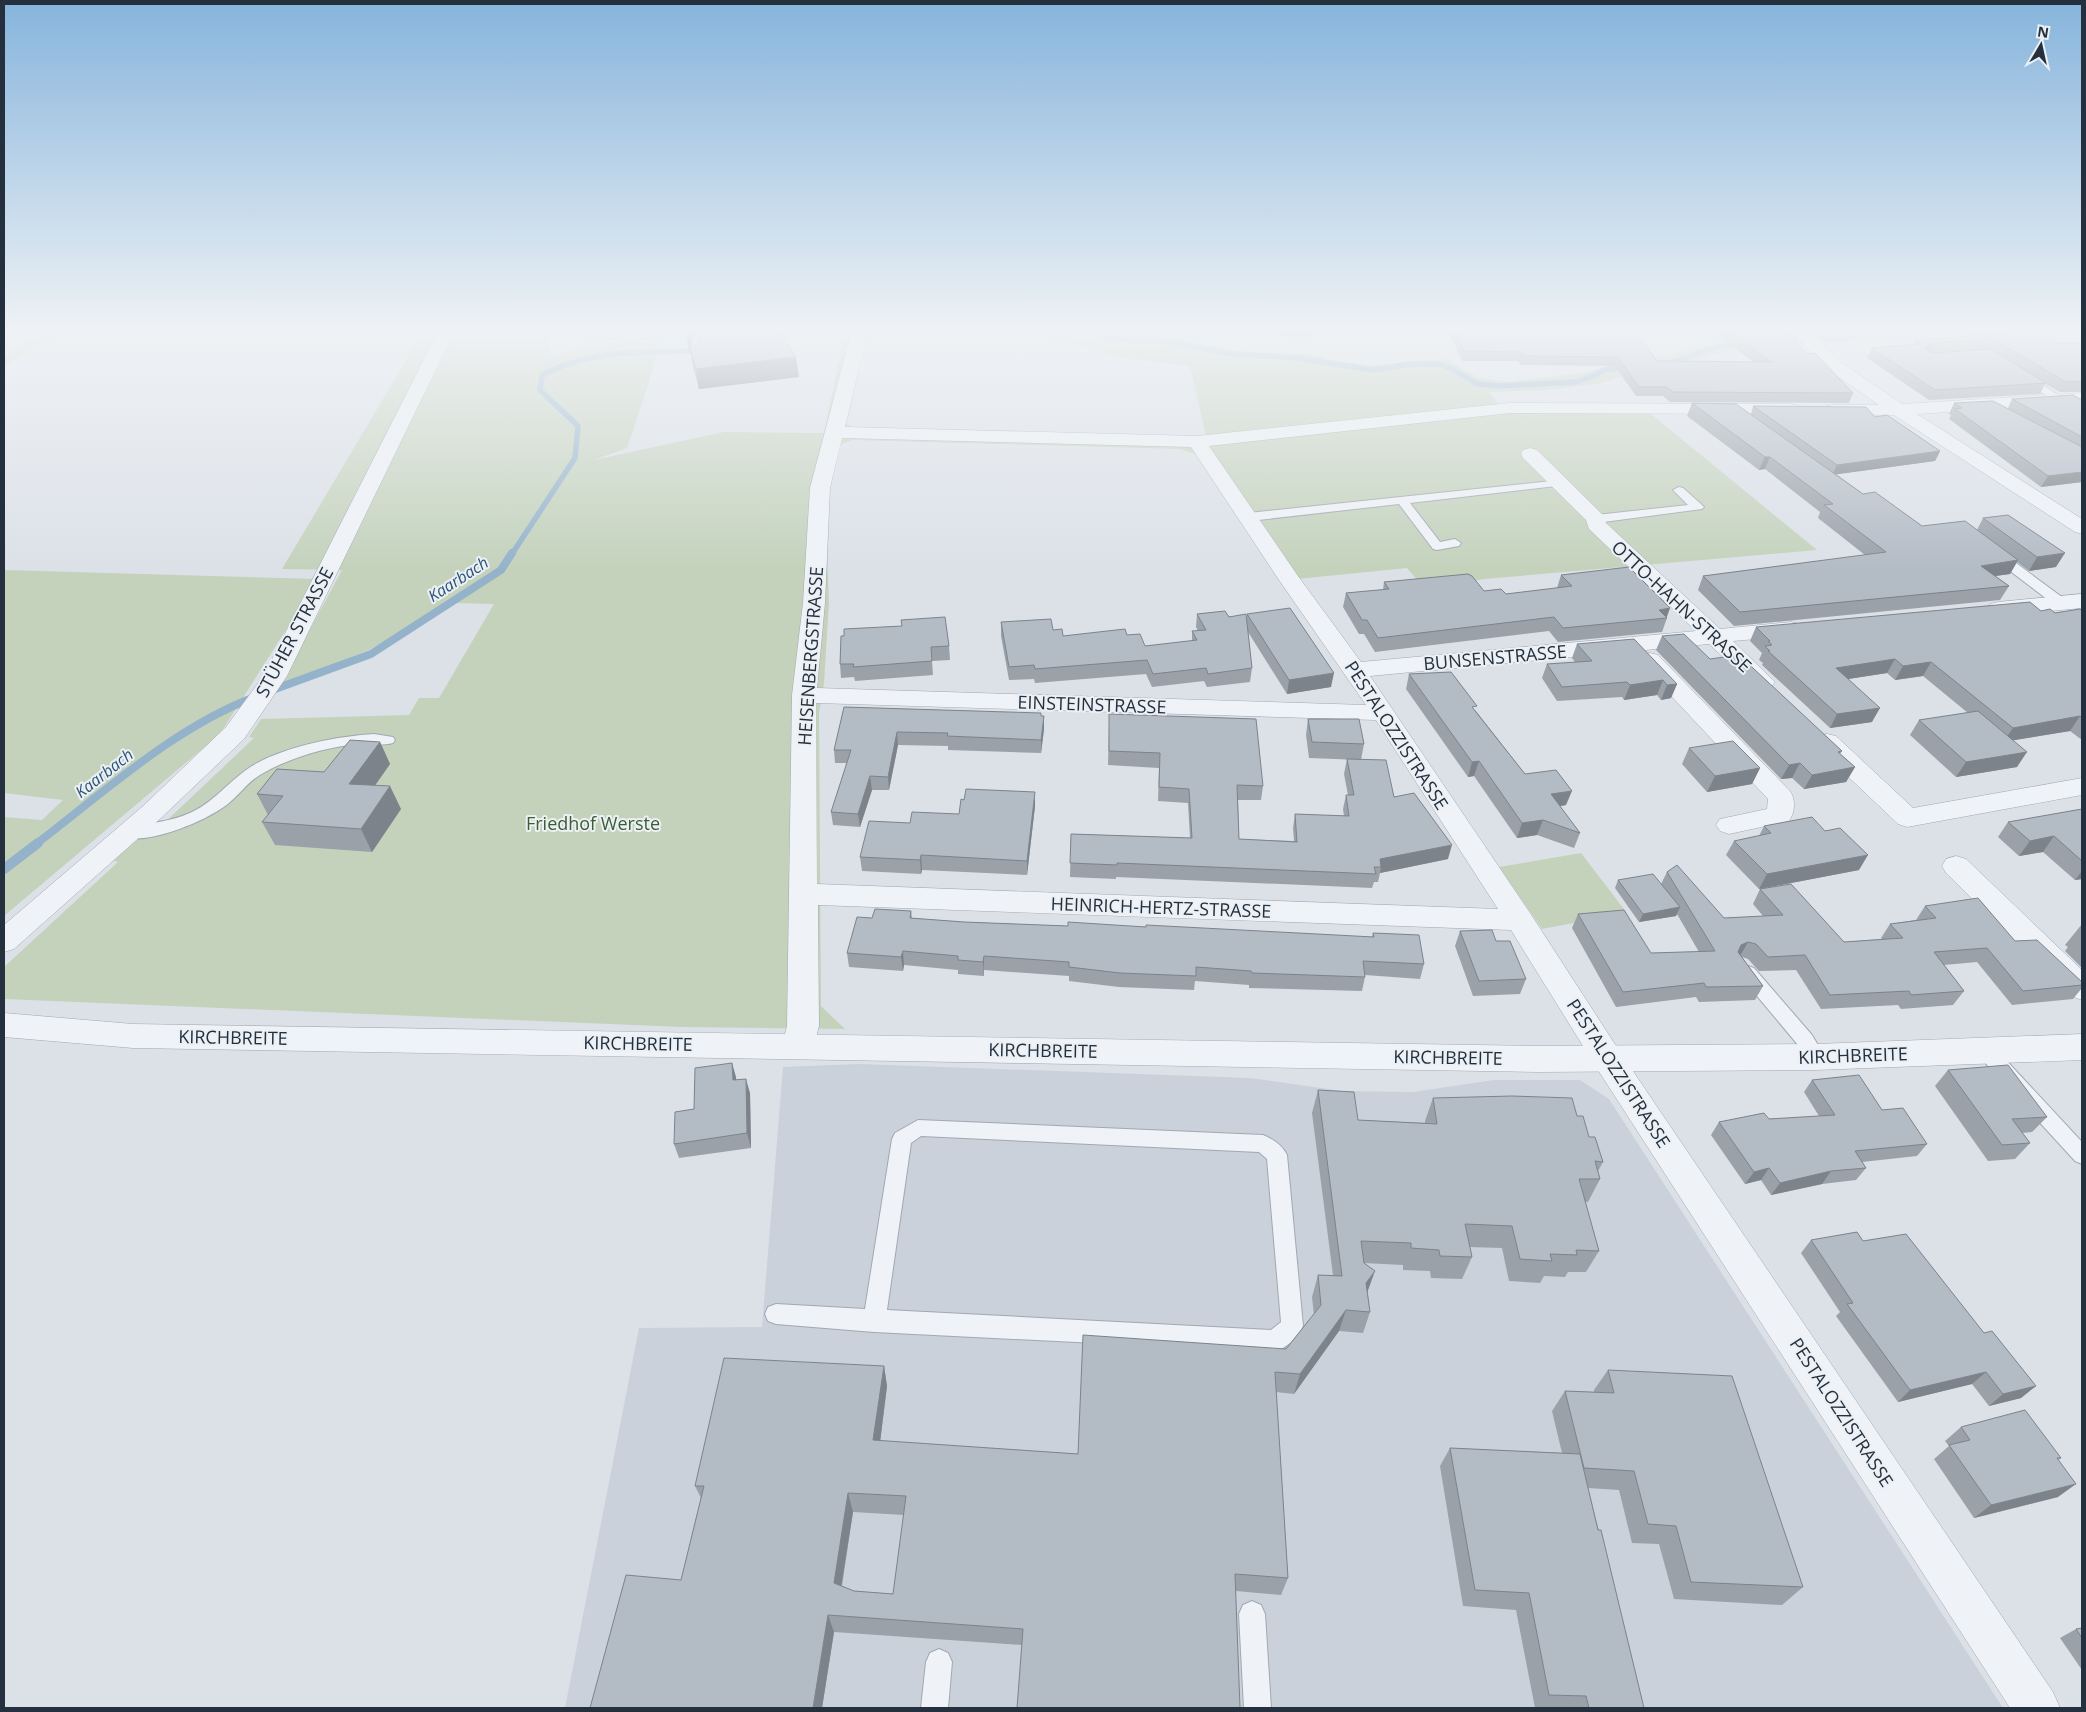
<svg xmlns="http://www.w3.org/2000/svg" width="2086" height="1712" font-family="'Open Sans',sans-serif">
<rect width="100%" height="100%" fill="#dce1e8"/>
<path fill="#cad1da" d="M859 1064 1250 1078 1342 1091 1413 1092 1494 1080H1580L1609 1099 2003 1708H565L639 1328 762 1327 783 1067Z"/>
<path fill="#c4d2bc" d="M48 330H64L4 366V357Z
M424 330H547L550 356 605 344 657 343 653 370 627 448 594 460 724 432 824 433 845 330H889L864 332 845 423 855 429 1193 437 1206 436 1190 366 1124 358 1020 330H1123L1238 351 1320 355 1332 361 1371 366 1412 361 1447 359 1478 378 1511 382 1581 373 1783 330H2019L1744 348 1706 356 1693 366 1629 374 1599 384 1547 390 1488 392 1498 403 1512 413 1651 414 1817 550 1485 579 1424 588 1407 568 1297 579 1199 455 1179 449 852 440 840 445 830 489 826 522 829 602 824 683 819 713 821 1006 845 1029 682 1027 4 999V967L118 862 108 859 149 825 161 826 254 738 249 737 261 719 409 715 419 698H439L494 604 454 603 369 650 280 685 342 570 282 569Z
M4 570 316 579 303 603 220 734 4 916V817L42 820 63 800 4 793Z
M1581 853 1627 913 1542 929 1499 867Z"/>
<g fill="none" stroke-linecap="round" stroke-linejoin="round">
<path stroke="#94b3cb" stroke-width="5.5" d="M1077 330 1115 336 1129 341H1165L1232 354 1298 358 1374 370 1410 364H1438L1450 368 1478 384 1499 386 1575 382 1594 376 1603 370 1626 367
M1779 336 1847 339 1870 330
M773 340 804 330
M1666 364 1710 349 1742 342
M512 554 575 458 578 426 540 390 542 375C590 349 646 352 699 351"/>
<path stroke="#94b3cb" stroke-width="8" d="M267 692 371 654 501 570 512 553
M36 844C103 793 176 726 255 697"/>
<path stroke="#94b3cb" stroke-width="10" d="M4 869 38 843"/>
<g stroke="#a1a8b2" stroke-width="2">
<path id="service" d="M558 330H594L630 334 659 330H689L685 333 630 340 562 333Z
M2024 374 2028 375 2067 401 2066 403H2058L2020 379 2019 377Z
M1561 480 1565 481 1567 483 1565 485 1410 503 1440 542 1455 539 1461 543 1459 546 1437 550 1433 549 1399 504 1249 521 1243 517 1249 513Z
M1679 487 1683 488 1702 505 1704 507 1702 509 1596 523 1590 519 1596 515 1688 505 1673 490Z
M1997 551 2001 552 2066 600 2068 603 2066 606H2056L1993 558 1991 555 1993 552Z
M374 734 393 737 395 740 393 743C383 746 370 744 359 744 326 747 288 758 260 775 248 782 240 794 229 803 207 821 149 845 121 837L119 833 121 829C146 822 166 824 192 812 213 802 227 784 246 770 276 748 337 736 374 734Z
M1748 966 1754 968 1812 1035 1825 1057 1823 1062 1816 1065 1809 1062 1798 1045 1742 978 1739 973 1742 968Z
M1985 1042 1992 1045 2082 1142V1164L2075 1161 1978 1055 1976 1050 1978 1045Z
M918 1120 1263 1135C1273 1139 1282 1145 1287 1155L1303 1326C1298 1338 1287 1347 1275 1352L874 1332 776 1324 768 1321 765 1314 768 1307 776 1304 865 1309 892 1139 895 1133ZM921 1136 1259 1152 1267 1159 1281 1322 1271 1330 887 1310 911 1143Z
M1252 1601 1261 1605 1265 1614 1271 1708H1244L1239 1614 1243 1605Z
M939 1649 948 1653 952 1662 948 1708H921L926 1662 930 1653Z"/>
</g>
<g stroke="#a1a8b2" stroke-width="1">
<path id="minor" d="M439 330H455L287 676 244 739 160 819 14 949 4 952V925L142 807 226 727 264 675Z
M852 330H868L845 427 1197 436 1510 403 1789 404 1795 405 1798 409 1795 413 1789 414 1510 413 1209 446 1298 576 1361 662 1696 631 1589 529 1586 520 1523 458 1521 454 1523 450 1530 448 1537 450 1603 515 1606 523 1720 629 1791 622 1799 624 1802 629 1799 634 1791 636 1733 641 1775 682 1771 687 1763 689 1755 687 1709 644 1370 676 1530 913 1618 1049 2053 1692 2060 1708H2010L1596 1067 1511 930 818 905 819 1026 814 1045 809 1054 798 1058 787 1054 782 1045 787 1026 792 695 803 603 810 488ZM842 438 1191 447 1279 580 1366 705 817 688 825 603 830 488ZM816 703 1376 720 1498 909 817 884Z
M1792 330H1809L1836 359 1902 404 2082 393V403L1917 414 2082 519V534L2075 532 1894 415 1826 414 1823 410 1826 406 1832 405H1879L1824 367Z
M2082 594V608L1998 616 1990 614 1987 609 1990 604 1998 602Z
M1650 653 1658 655 1790 791C1796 800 1795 812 1789 821L1729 834 1720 831 1716 825 1720 819 1767 809 1768 799 1642 665 1638 660 1642 655Z
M1827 734 1836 736 1913 808 2082 778V795L1907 827 1898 824 1818 748 1814 742 1818 736Z
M1956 856 1966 859 2082 970V1000L2071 996 1946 873 1942 866 1946 859Z"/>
</g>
<g stroke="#a1a8b2" stroke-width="1">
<path id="tertiary" d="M4 1013 133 1024 1539 1046 1816 1044 2082 1034V1060L1816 1070 1539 1072 133 1048 4 1037Z"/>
</g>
<use href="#service" fill="#eff2f6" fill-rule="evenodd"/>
<use href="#minor" fill="#eff2f6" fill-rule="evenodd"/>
<use href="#tertiary" fill="#eff2f6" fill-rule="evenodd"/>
</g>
<path fill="#9aa1a9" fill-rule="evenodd" d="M683 330H694L691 347 799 377 699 389 693 367 690 351V354Z
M1278 330H1330V333L1313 331 1312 337 1279 336Z
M1448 330H1634L1657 361 1754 362 1709 330H1785L1807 354 1853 393 1849 403 1670 402 1663 396H1636L1615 366 1521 365 1518 361H1462Z
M2035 331 2057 343H2082V392H2060L2045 384 2040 394 1929 400 1867 358 1872 348 1913 345 1915 340Z
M2012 399 2082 400V482L2041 487 1949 419 1951 415 1949 414 1954 403 2008 408Z
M1692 403 1751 414 1753 406 1875 417 1940 451 1935 461 1836 474 1863 494 1922 526 1977 530 1983 518 2056 567 2029 571 2017 562 2010 574 1995 576 2009 586 2000 600 1734 626 1698 590 1703 576 1865 555 1818 518 1820 512 1765 469 1759 470 1687 416Z
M1561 575 1670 608 1667 617V618L1662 632 1558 642 1549 631 1375 652 1364 634H1359L1343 607 1346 593 1383 590 1384 582 1484 591 1506 594 1557 588Z
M2041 611 2055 613 2082 611V740L2070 731 2013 740 2017 767 1956 777 1910 735 1919 720 1968 713 1923 676 1895 680 1887 673 1848 679 1872 722 1830 728 1762 665 1763 663 1759 660 1762 653 1750 641 1756 627Z
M1197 614 1247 618V614L1331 687 1287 694 1248 632 1252 668 1250 682 1207 687 1204 681 1152 687 1146 674 1035 683 1034 679 1009 680 1001 636V622L1053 630 1063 636 1127 635 1145 646 1192 641V631H1198L1196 627Z
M841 636 949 646 950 660 932 661 933 675 855 681 854 677 841 678 840 664Z
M1662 636 1710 659 1842 751 1840 754 1855 767 1846 782 1804 789 1792 778 1781 779 1656 650Z
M1577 644 1677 684 1671 698 1661 700 1657 695 1624 700 1622 697 1557 701 1542 678 1547 664 1575 662 1572 658Z
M1409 674 1476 711 1525 774 1566 805 1560 806 1580 833 1574 848 1537 835 1517 838 1474 776 1468 777 1406 689Z
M844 707 1041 716 1044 729 1041 753 948 750V746L898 745 889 790H872L860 827 833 825 831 812 847 763H835L834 750Z
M1308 719 1364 744 1361 760 1309 758 1306 735Z
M1109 728 1263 786 1261 800H1238L1239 839 1294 841 1293 828 1295 814 1344 816 1343 809 1346 795H1348L1344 774 1347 759 1394 797 1448 859 1380 873 1378 882H1374L1372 888 1116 877V879L1070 877 1071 834 1190 838 1188 803 1158 801 1159 768 1108 765Z
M380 742 390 764 375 785 401 809 372 852 275 845 262 822 268 815 257 794 324 772Z
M1689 748 1760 768 1752 784 1707 792 1682 764Z
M1035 806 1027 875 922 870 921 874 862 871 860 857 910 823 959 814Z
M2082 809V879L2075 880 2043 852 2019 856 1998 837 2008 822Z
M1764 826 1825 831 1859 870 1759 889 1726 855 1734 841 1759 836Z
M1667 872 1724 918 1763 916 1753 904 1760 889 1844 942 1882 939 1881 938 1890 924 1916 920 1925 906 2015 941 2082 982V988L2073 999 2012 1005 1977 962 1944 965 1964 991 1953 1005 1901 1009 1898 1005 1821 1009 1796 970 1759 971 1748 959 1742 957 1763 986 1755 1000 1699 1002 1696 997 1616 1007 1572 928 1578 914 1651 953 1699 952 1677 914 1676 916 1639 922 1615 888 1618 880 1661 884Z
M911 911 912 918 964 922 1068 926 1146 927 1372 937 1373 933 1424 964 1420 979 1365 975V977L1362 991 1249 988V985L1195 981 1194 990 1119 987 1069 981V976L984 970V976L958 974V970L904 965 903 971 849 967 847 953Z
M2082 924V968L2065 951 2068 947 2065 945Z
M1460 931 1496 941 1526 979 1520 994 1473 996 1455 946Z
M732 1063 736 1080 750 1093 751 1148 679 1158 674 1144 694 1109Z
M1948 1070 2047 1117 2032 1132 2022 1133 2030 1143 2015 1159 1988 1161 1935 1086Z
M1812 1080 1882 1110 1927 1144 1917 1156 1862 1162 1866 1168 1856 1180 1822 1184 1771 1195 1761 1180 1745 1184 1711 1135 1719 1122 1819 1116 1804 1092Z
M1318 1090 1358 1120 1425 1123V1121L1433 1098 1577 1116 1603 1162 1598 1171 1600 1179 1588 1202H1585L1599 1251 1586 1272H1568L1565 1277 1544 1276 1540 1283 1509 1281 1502 1248 1469 1247 1472 1257 1462 1279 1431 1278 1430 1271 1403 1270V1265L1364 1263 1370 1312 1363 1333 1339 1331 1294 1394 1276 1392 1288 1578 1281 1595 1236 1591 1022 1645 834 1632 822 1708H590L681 1580 701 1498 695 1486 884 1366 887 1386 880 1441 1078 1454 1286 1349 1314 1315 1312 1297 1318 1275H1333L1312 1113ZM853 1512 904 1515 893 1594 854 1591 842 1586Z
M1811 1240 1863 1241 1984 1333 2036 1386 2021 1398 1989 1406 1972 1384 1898 1402 1836 1316 1840 1312 1801 1253Z
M1608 1370 1803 1587 1782 1605 1674 1599 1659 1544 1632 1543 1619 1490 1588 1488 1644 1708H1535L1516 1610 1463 1606 1440 1466 1450 1448 1562 1453 1552 1411 1565 1391 1594 1392V1390Z
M1961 1427 2061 1458 2058 1460V1497L1974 1518 1934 1459 1949 1446 1945 1441Z
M2082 1628V1670L2060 1638 2076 1629Z"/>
<path fill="#7d838a" d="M687 330H694L690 354 686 335Z
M1932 343 1927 353 1925 348Z
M796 357 799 377 699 389 696 369Z
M1940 451 1935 461 1832 475 1837 465Z
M1765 457H1770L1765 469 1759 470Z
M2082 472V482L2041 487 2048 476Z
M2065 553 2056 567 2029 571 2037 557Z
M2018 560 2010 574 1973 579 1981 566Z
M1670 608 1666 618 1659 610Z
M1895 659 1887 673 1829 682 1836 668Z
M1931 662 1923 676 1895 680 1903 666Z
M1334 673 1331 687 1287 694 1289 680Z
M1663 680 1657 695 1624 700 1630 685Z
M1677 684 1671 698 1661 700 1667 685Z
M1880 708 1872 722 1830 728 1837 714Z
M1044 716V729L1041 753V740Z
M2080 716 2070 731 2003 742 2013 728Z
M897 732 898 745 889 790 888 777Z
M380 742 390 764 360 807 349 784Z
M2027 752 2017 767 1956 777 1966 762Z
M1479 761 1474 776 1468 777 1472 762Z
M1800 763 1792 778 1781 779 1789 765Z
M1855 767 1846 782 1804 789 1812 775Z
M1760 768 1752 784 1707 792 1715 776Z
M870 776 872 790 860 827 858 814Z
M390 786 401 809 372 852 361 829Z
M1572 791 1566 805 1545 809 1551 794Z
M1035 792V806L1027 875V861Z
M1543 820 1537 835 1517 838 1522 823Z
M2054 836 2043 852 2019 856 2030 841Z
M1452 845 1448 859 1380 873 1381 867 1380 859Z
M921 855 922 870 921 874 920 860Z
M1868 855 1859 870 1759 889 1767 874Z
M2082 871V879L2075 880Z
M1680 907 1676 916 1639 922 1643 914Z
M1748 942 1740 956 1733 959 1741 945Z
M903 951 904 965 903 971 901 957Z
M984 956V976L983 962Z
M732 1063 736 1077 737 1095 733 1080Z
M746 1079 750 1093 751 1148 747 1133Z
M1769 1168 1761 1180 1745 1184 1754 1172Z
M1831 1171 1822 1184 1771 1195 1780 1183Z
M1375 1271 1367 1293 1366 1283Z
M1346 1310 1339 1331 1294 1394 1300 1374Z
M884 1366 887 1386 878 1459 873 1440Z
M1986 1372 1972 1384 1898 1402 1910 1390Z
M2036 1386 2021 1398 1989 1406 2003 1394Z
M2076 1484 2058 1497 1974 1518 1991 1505Z
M848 1493 853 1512 839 1600 834 1583Z
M828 1615 834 1632 822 1708H813Z"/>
<path fill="#b3bbc5" stroke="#7d838a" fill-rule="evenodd" d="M701 330H778L796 357 696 369 690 348 698 344Z
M1454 330H1634L1657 361 1772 362 1726 330H1785L1807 354 1815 353 1853 393 1673 392 1666 387H1639L1618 357 1523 356 1521 352 1464 351Z
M2035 331 2057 343H2082V381L2066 382 1993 339 1932 343 1925 348 1932 353 1991 349 2046 383 1935 390 1872 348 1922 344 1915 340Z
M2073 395 2082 400V437L2012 399Z
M1993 401 2082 447V472L2048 476 1955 409 1962 408 1954 403Z
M1692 403 1736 404 1863 494 1875 492 1922 526 1965 521 2018 560 1981 566 2009 586 1740 612 1703 576 1886 552 1824 505 1833 504 1770 457H1765Z
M1753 406 1866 407 1875 417 1887 415 1940 451 1837 465Z
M2008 515 2065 553 2037 557 1983 518Z
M1629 567 1670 608 1659 610 1667 618 1563 628 1554 617 1378 638 1367 620H1362L1346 593 1389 589 1384 582 1468 574 1472 576 1484 591 1501 589 1506 594 1572 586 1561 575Z
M2030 602 2041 611 2050 609 2055 613 2080 609 2082 611V718L2080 716 2013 728 1931 662 1903 666 1895 659 1836 668 1880 708 1837 714 1768 651H1770L1765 646 1772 645 1768 641H1770L1756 627Z
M1290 608 1334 673 1289 680 1247 614Z
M1225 611 1229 617 1246 614 1252 668 1208 674 1206 668 1153 674 1147 660 1035 669 1034 665 1009 667 1001 622 1051 619 1053 630 1062 629 1063 636 1125 629 1127 635 1140 634 1145 646 1197 640 1192 631 1206 630 1197 614Z
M945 617 949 646 931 647 932 661 853 667 854 664H840L841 636H844V629L902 626 901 620Z
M1684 634 1710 659 1739 655 1842 751 1838 752 1855 767 1812 775 1800 763 1789 765 1662 636Z
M1634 639 1677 684 1667 685 1663 680 1630 685 1627 682 1562 687 1547 664 1592 661 1577 644Z
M1451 672 1477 706 1472 707 1525 774 1556 770 1572 791 1551 794 1580 833 1543 820 1522 823 1479 761 1472 762 1409 674Z
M844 707 1041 713V716H1044L1041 740 947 736 948 733 897 732 888 777 870 776 858 814 831 812 851 750H834Z
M1978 711 2027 752 1966 762 1919 720Z
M1109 714 1256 719 1263 786 1237 785 1239 839 1297 842 1295 814 1349 816 1346 795H1354L1347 759 1386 760 1394 797 1414 793 1452 845 1380 859 1381 867H1374L1376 874 1117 863V865L1070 863 1071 834 1192 838 1189 789 1159 787 1160 753 1109 751Z
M1308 719H1359L1364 744 1312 742Z
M350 740 380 742 349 784 390 786 361 829 262 822 283 796 257 794 277 769 324 772Z
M1733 741 1760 768 1715 776 1689 748Z
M966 789 1035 792 1027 861 921 855 920 860 860 857 869 821 910 823 912 812 959 814 961 799 964 800Z
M2082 809V861L2054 836 2030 841 2008 822Z
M1812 817 1825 831 1840 828 1868 855 1767 874 1734 841 1771 833 1764 826Z
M1677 865 1724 918 1783 915 1760 889 1791 884 1844 942 1903 938 1890 924 1936 918 1925 906 1978 898 2015 941 2037 940 2082 982V985L2023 991 1987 948 1934 952 1964 991 1911 995 1909 991 1830 995 1805 955 1768 957 1756 944 1748 942 1741 945 1738 952 1763 986 1706 987 1704 983 1623 992 1578 914 1624 910 1651 953 1715 951 1667 872Z
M1653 874 1680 907 1643 914 1618 880Z
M875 909 911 911 910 918 964 922 1068 926V922L1146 927V925L1374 937 1373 933 1419 935 1424 964 1363 961 1365 977 1252 973 1251 971 1196 967V976L1120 973 1069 967V962L984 956 983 962 958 960V956L903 951 901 957 847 953 857 917 872 918Z
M1492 930 1496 941H1510L1526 979 1479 981 1460 931Z
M732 1063 733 1080 746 1079 747 1133 674 1144 675 1112 694 1109 695 1068Z
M2008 1065 2047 1117 2012 1119 2030 1143 2002 1145 1948 1070Z
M1859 1075 1882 1110 1903 1108 1927 1144 1855 1151 1866 1168 1831 1171 1780 1183 1769 1168 1754 1172 1719 1122 1764 1113 1769 1119 1835 1115 1812 1080Z
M1318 1090 1354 1092 1358 1120 1437 1124 1433 1098 1512 1096 1572 1098 1577 1116H1583L1589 1137H1595L1603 1162 1595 1161 1600 1179H1579L1599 1251 1576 1250 1577 1255 1550 1254 1552 1261 1520 1259 1512 1226 1465 1224 1472 1257 1440 1256 1439 1250 1411 1248V1243L1361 1241 1364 1263 1375 1271 1366 1283 1370 1312 1346 1310 1300 1374 1275 1372 1288 1578 1235 1574 1240 1708H1017L1023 1629 828 1615 813 1708H590L626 1575 681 1580 704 1486H695L724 1358 884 1366 873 1440 1078 1454 1083 1335 1286 1349 1321 1305 1318 1275 1342 1276ZM848 1493 906 1496 893 1594 854 1591 834 1583Z
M1857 1232 1863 1241 1906 1234 1984 1333 1992 1331 2036 1386 2003 1394 1986 1372 1910 1390 1847 1304 1853 1303 1811 1240Z
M1608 1370 1732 1376 1803 1587 1691 1582 1676 1526 1648 1524 1634 1471 1584 1468 1565 1391 1614 1393Z
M2025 1410 2061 1458H2057L2076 1484 1991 1505 1949 1445 1970 1440 1961 1427Z
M1450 1448 1580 1454 1598 1530H1601L1644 1708H1589L1586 1696 1549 1695 1529 1593 1475 1590Z
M2082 1628V1638L2076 1629Z"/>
<linearGradient id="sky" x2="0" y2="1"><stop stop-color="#86b4dc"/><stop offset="0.58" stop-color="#eff2f5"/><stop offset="1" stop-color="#eff2f5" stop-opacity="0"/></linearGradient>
<rect width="2086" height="570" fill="url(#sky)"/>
<g text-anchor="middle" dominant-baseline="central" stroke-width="4" stroke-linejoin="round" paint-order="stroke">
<g font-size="16" font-style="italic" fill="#2c5376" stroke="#ebf0f5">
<text transform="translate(458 579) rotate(-33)">Kaarbach</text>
<text transform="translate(104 773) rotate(-38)">Kaarbach</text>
</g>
<g font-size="18" fill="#25303f" stroke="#ebf0f5">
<text transform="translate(1682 606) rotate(43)">OTTO-HAHN-STRASSE</text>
<text transform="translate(294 632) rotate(-62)">STÜHER STRASSE</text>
<text transform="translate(810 656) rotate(-86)">HEISENBERGSTRASSE</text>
<text transform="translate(1495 657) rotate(-5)">BUNSENSTRASSE</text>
<text transform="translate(1092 704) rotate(2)">EINSTEINSTRASSE</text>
<text transform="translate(1397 735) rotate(57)">PESTALOZZISTRASSE</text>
<text transform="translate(1161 907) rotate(2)">HEINRICH-HERTZ-STRASSE</text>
<text transform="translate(233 1037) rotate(1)">KIRCHBREITE</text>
<text transform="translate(638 1043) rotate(1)">KIRCHBREITE</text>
<text transform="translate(1043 1050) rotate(1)">KIRCHBREITE</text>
<text transform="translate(1853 1055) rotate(-2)">KIRCHBREITE</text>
<text transform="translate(1448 1057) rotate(1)">KIRCHBREITE</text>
<text transform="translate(1619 1073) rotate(57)">PESTALOZZISTRASSE</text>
<text transform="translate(1842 1412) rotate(57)">PESTALOZZISTRASSE</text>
</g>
<g font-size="18" fill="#3c5c31" stroke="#ebf0f5">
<text x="593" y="823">Friedhof Werste</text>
</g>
</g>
<rect width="2086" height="1712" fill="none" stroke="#25303f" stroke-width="10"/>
<g transform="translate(2041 45) rotate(9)" stroke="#ebf0f5" stroke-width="4" paint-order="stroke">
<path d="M0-4L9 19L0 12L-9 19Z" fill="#25303f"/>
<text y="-8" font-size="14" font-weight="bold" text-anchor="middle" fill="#25303f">N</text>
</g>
</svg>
